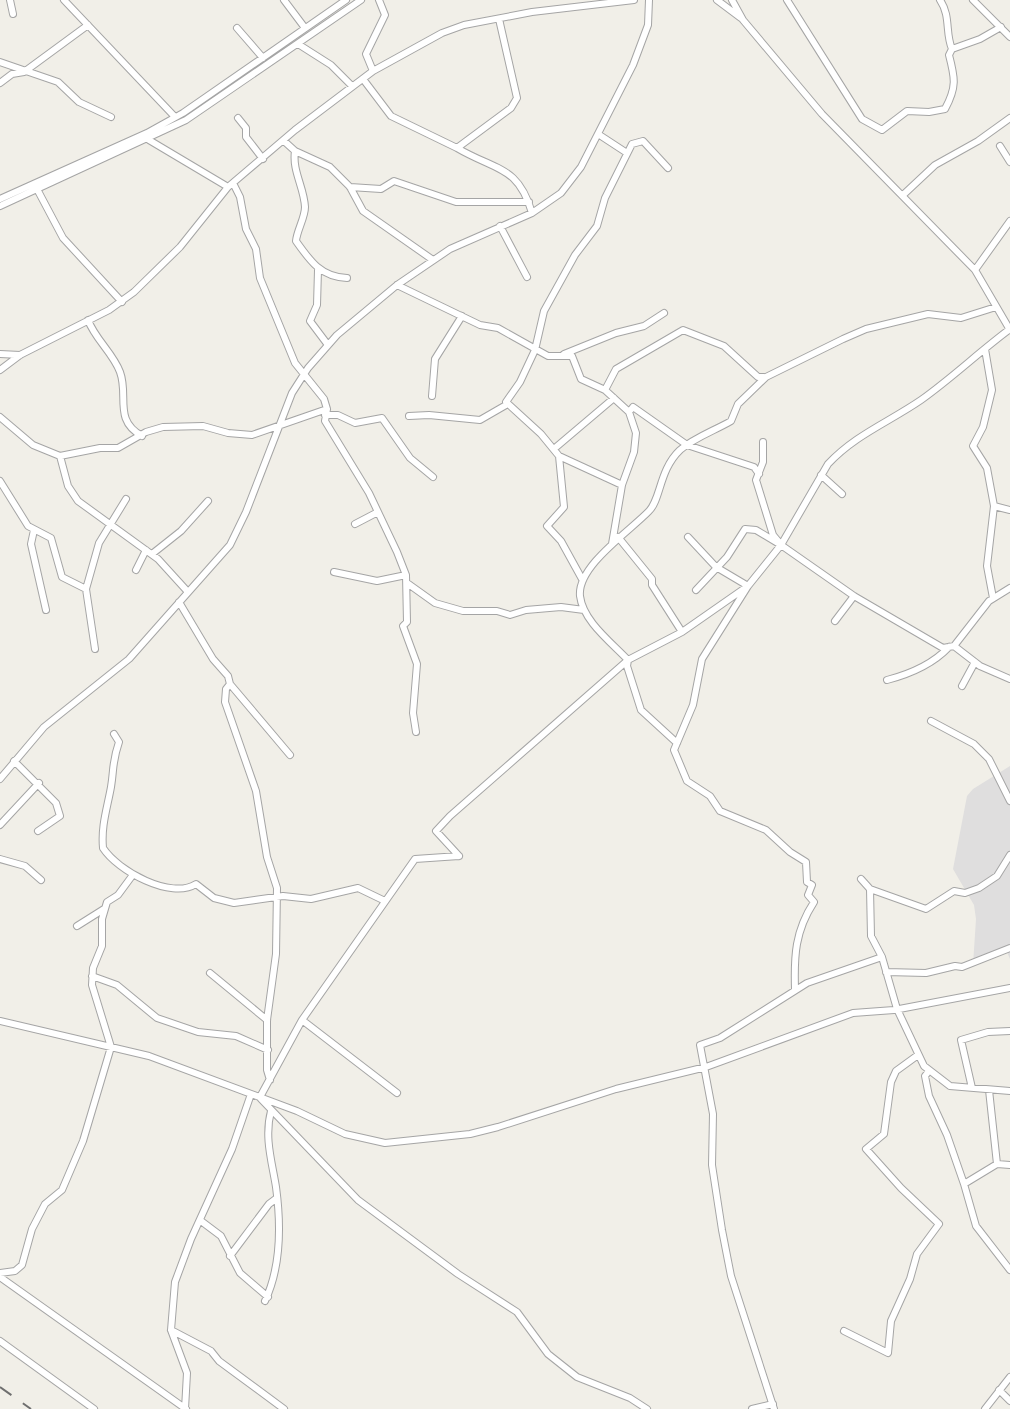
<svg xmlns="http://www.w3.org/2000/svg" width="1010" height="1409" font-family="Barlow,sans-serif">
<rect width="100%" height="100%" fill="#f1efe8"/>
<path fill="#dfdede" d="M1010 766V959L1007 952 973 965 976 919 974 905 953 869 967 796 973 789Z"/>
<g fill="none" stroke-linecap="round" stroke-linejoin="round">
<g stroke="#a5a5a5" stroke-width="8">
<path id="minor" d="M10 0 13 14
M64 0 175 117
M284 0 305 28
M717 0 741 18
M732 0 743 20 822 114 975 270 1010 330
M787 0 862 119 882 130 907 111 929 112 945 109C957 87 955 78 949 55L952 49C945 33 951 16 940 0
M973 0 1010 37
M499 19 517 98 511 108 457 148C496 171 518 165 532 213
M237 28 263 58
M298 44 331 65 352 86
M952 49 980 39 1001 27
M0 62 58 82 79 102 111 117
M373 71 366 54 385 15 379 0
M363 79 391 116 457 148
M0 83 12 74 24 72 88 25
M238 118 246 128V137L263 159
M598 134 627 153
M149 140 228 187
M284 141 295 151 330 167 350 187 363 211 433 260
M1000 146 1010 162
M295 151C292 171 304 187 305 207 305 218 297 230 296 241 310 261 321 277 347 278
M233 183 240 197 246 229 256 249 260 278 295 363 324 399 327 409 325 421 369 493 397 552 406 575 407 622 403 626 417 664 413 713 416 732
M350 187 381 189 394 181 456 202H529
M37 189 63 238 122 302
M903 195 935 165 978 141 1010 118
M0 199 147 133 183 113 346 0
M0 206 186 120 361 0
M500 226 527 277
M318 270 317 305 310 321 328 345
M975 270 1010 221
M397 285 480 325 498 328 548 356H572L581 379 605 390 629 412 636 433 634 452 622 485 612 544
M88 320C95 339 113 353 120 372 129 396 113 420 142 436
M985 349 992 390 983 427 973 446 987 468 994 506 987 566 993 598
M0 354 20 355
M564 354 616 333 644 326 664 313
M0 370 20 355 109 310 134 292 180 247 228 187 295 130 373 71 442 33 464 25 532 12 634 0
M605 390 616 369 683 330 724 346 758 377H764
M432 396 435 359 462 316
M629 412 633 407 687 445 754 467 759 474
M325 415H338L355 423 382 418 410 458 433 477
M409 416 429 415 480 420 506 405
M0 417 33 445 60 456 68 486 78 501 158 559 188 592
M763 442V462L756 480 773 535 778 541
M555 448 614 398
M60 456 100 448H118L146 432 163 427 203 426 228 433 252 435 327 409
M559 456 622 485
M821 475 842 494
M0 481 28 526 51 538 62 577 86 589
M994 506 1010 510
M355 524 378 512
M34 530 31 544 46 610
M618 537 652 579V585L682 632
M688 537 716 567 748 586 702 659 693 705 674 750 687 781 710 796 720 811 766 830 790 852 806 862 807 882 812 885 808 895 814 902C795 931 794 956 795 989
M152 554 181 531 208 501
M136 570 146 550
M334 572 377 581 406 575
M582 579 561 541 547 526 564 507 559 456 541 434 506 402 520 382 535 350 544 311 575 255 597 226 605 198 632 144 643 141 668 168
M407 583 435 603 463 611H497L510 615 526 610 561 607 584 610
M696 590 727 557 745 529 756 530 781 545 854 596 943 648 954 646 989 601 1010 588
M179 602 213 659 228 676 230 684 290 755
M835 621 854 596
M954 646 980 666 1010 679
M95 649 86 589 99 543 126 499
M887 680C910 674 933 664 949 647
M230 684 226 689 225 702 256 791 267 857 277 888 276 954 267 1020V1070L270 1080
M962 686 975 662
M931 721 974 744 989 759 1010 801
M114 734 119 742C112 762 114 769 111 787 107 809 101 826 103 848 118 871 171 900 196 884L214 898 234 903 283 896 311 899 358 888 385 901
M677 743 641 710 627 666 628 660C611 642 583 621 580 596 577 566 630 531 649 511 661 499 659 470 680 450 695 437 714 431 731 421L738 404 766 377 843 339 866 329 928 314 961 318 996 307
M14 761 56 803 60 816 38 831
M0 779 44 727 129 659 230 545 246 512 292 393 308 368 337 335 397 285 450 249 532 213 561 193 581 167 633 65 648 25 649 0
M0 825 39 783
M459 856 436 831 450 816 628 660 682 632 748 586 781 545 828 464C855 435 889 422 921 400 952 378 979 352 1010 329
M0 859 25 866 41 880
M861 879 870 889 926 909 954 891 965 893 979 888 997 876 1010 855
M870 889 871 936 882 957 897 1009 924 1066 950 1086 1010 1091
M77 926 104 909
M886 972 926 973 955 966 962 967 1010 948
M210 973 267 1020
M92 976 117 985 157 1018 198 1032 236 1036 268 1050
M302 1020 397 1093
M0 1021 149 1056 297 1111 345 1134 385 1143 470 1134 498 1127 616 1089 706 1067 853 1013 894 1010 1010 988
M929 1071 925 1076 929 1096 947 1135 964 1184
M972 1088 961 1040 988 1032 1010 1031
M989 1090 997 1164
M260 1097 302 1020 415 859 459 856
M261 1099 358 1200 458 1274 517 1312 548 1354 577 1377 630 1398 647 1409
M1010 1165 997 1164 964 1184 976 1226 1010 1270
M201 1221 221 1236 240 1273 268 1297
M230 1256 269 1204 277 1198
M0 1273 15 1271 22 1265 32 1229 45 1204 62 1190 83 1141 111 1047 92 985 93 968 102 946V919L107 902 118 895 132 876
M0 1277 186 1409
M265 1301C281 1267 281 1224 276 1187 272 1162 264 1137 271 1111
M171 1330 211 1351 219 1361 284 1409
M844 1331 888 1353 891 1321 910 1279 917 1254 939 1224 901 1188 866 1149 884 1134 891 1082 896 1071 918 1055
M0 1341 94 1409
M999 1390 1010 1401
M185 1409 187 1373 171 1330 175 1282 191 1239 232 1149 251 1094
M752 1409 773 1404
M774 1409 731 1276 722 1230 712 1165 713 1114 700 1045 720 1038 807 983 882 957
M985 1409 1010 1377"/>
</g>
<use href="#minor" stroke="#fff" stroke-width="6"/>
<path stroke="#6f6f6f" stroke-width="2" stroke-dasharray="14 14" stroke-linecap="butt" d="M0 1387 31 1409"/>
</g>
</svg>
